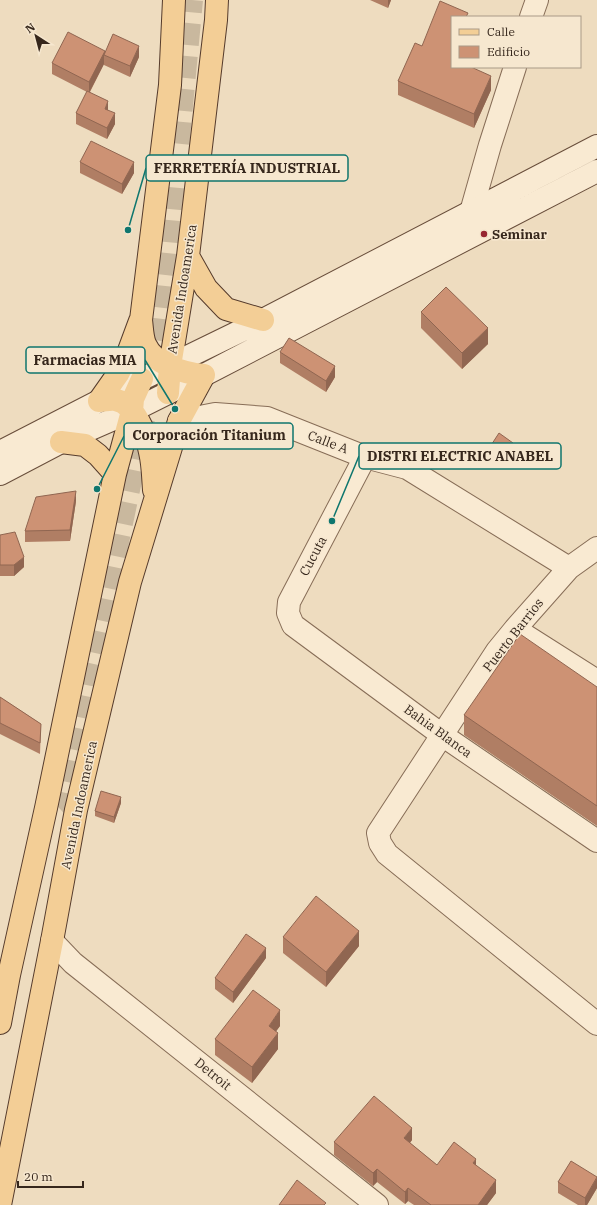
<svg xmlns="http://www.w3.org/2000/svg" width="597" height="1205" font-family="'IBM Plex Serif',serif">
<rect width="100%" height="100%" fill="#eedcbf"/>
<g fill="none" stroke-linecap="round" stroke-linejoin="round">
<path stroke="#c9b89e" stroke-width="22" stroke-dasharray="22 11" stroke-linecap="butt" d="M152 373 159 334 169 243 192 0
M76 810 64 797 144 419"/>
<g stroke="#876d57" stroke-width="24">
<path id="street" d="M531 17 537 0
M471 212 490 145 515 67
M179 421 215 414 267 418 365 457 407 468 569 568
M365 457 289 602 288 613 293 625 442 735 597 841
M597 548 569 568 515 629 497 651 378 833 380 843 387 854 597 1024
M515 629 597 681
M52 941 73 963 377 1205"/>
</g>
<g stroke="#694e3b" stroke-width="24">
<path id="secondary" d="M0 452 142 379 263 320 597 146
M0 474 61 442 132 411 204 375 597 171"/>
</g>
<g stroke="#553b2c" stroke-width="24">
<path id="primary" d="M188 256 206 288 226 309 263 320
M168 393 170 366 188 256 216 20 217 0
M99 401C104 401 110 399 115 400 134 402 147 436 150 452 153 464 153 477 154 490
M99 401 118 374 127 356 140 321
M61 442 85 445 98 455 115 474
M0 1023 9 975 46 808 115 474 132 411 133 399 142 379
M0 1205 52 941 76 810 130 582 179 421 204 375C183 373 154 365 145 344 142 337 142 327 141 320L170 85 174 0"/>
</g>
<use href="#street" stroke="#f9ead2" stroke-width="22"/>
<use href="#secondary" stroke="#f9ead2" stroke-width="22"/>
<use href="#primary" stroke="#f3ce96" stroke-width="22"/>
</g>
<path fill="#b07e64" d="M370 0H391L388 8Z
M468 17 452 67 491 90 474 128 398 95V81L422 46Z
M105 51 139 57 130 77 104 65V64L90 92 108 110 115 124 107 139 76 124V113L87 92 52 74V63Z
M80 162 134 173 122 194 80 173Z
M421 312 488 344 462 369 421 328Z
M280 352 335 377 326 392 280 363Z
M513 448 501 468 486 458V453Z
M76 501 70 541 25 542V531Z
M0 535 24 567 14 576H0Z
M597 687V826L464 735V715Z
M0 697 41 724 40 754 0 734Z
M121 803 114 823 95 816V811Z
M283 937 359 946 326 987 283 953Z
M266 958 233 1003 215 989V978Z
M280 1026 276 1031 278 1049 252 1083 215 1055V1039Z
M412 1140 410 1143 437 1165 476 1166 496 1193 487 1205H414L408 1201 405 1204 377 1182 373 1186 334 1155V1142Z
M597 1177V1188L587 1205H578L558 1193V1182Z"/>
<path fill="#906651" d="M388 0H391L388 8Z
M139 46V57L130 77V66Z
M105 51 104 55V64L89 93V82Z
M491 76V90L474 128V114Z
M108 101V112L105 109Z
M115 113V124L107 139V128Z
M134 162V173L122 194V184Z
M488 328V344L462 369V353Z
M335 366V377L326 392V381Z
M513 443V448L501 468V462Z
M76 491V501L70 541V530Z
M24 557V567L14 576V565Z
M121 797V803L114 823V817Z
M359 931V946L326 987V972Z
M266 948V958L233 1003V992Z
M280 1010V1026L269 1041V1026Z
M278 1033V1049L252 1083V1067Z
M412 1128V1140L404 1150V1138Z
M476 1159V1172L473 1163Z
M377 1169V1182L373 1186V1173Z
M597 1178V1188L587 1205H585V1198Z
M496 1180V1193L487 1205H478Z
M408 1188V1201L405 1204V1192Z"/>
<path fill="#cd9274" stroke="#906651" d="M440 1 468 13 466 17H452V67H471L491 76 474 114 398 81 415 43 422 46Z
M68 32 105 51 89 82 52 63Z
M113 34 139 46 130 66 104 55Z
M87 91 108 101 105 109 115 113 107 128 76 113Z
M91 141 134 162 122 184 80 162Z
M446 287 488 328 462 353 421 312Z
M289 338 335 366 326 381 280 352Z
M499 433 513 443 501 462 486 453Z
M76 491 70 530 25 531 36 497Z
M15 532 24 557 14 565H0V535Z
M520 634 597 687V806L464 715Z
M0 697 41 724 40 743 0 723Z
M101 791 121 797 114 817 95 811Z
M316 896 359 931 326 972 283 937Z
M246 934 266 948 233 992 215 978Z
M253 990 280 1010 269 1026 278 1033 252 1067 215 1039Z
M374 1096 412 1128 404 1138 437 1165 454 1142 476 1159 473 1163 496 1180 478 1205H431L408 1188 405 1192 377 1169 373 1173 334 1142Z
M571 1161 597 1177 585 1198 558 1182Z
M297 1180 326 1203 324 1205H279Z"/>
<circle fill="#972631" stroke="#f6e7cf" stroke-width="1.5" cx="484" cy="234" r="4"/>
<g text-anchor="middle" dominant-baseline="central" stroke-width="3" stroke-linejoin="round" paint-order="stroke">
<g font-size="13" font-weight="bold" fill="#36271c" stroke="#f6e7cf" text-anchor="start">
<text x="492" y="234">Seminar</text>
</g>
<g font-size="13" fill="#36271c" stroke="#f6e7cf">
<text transform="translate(182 289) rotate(-81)">Avenida Indoamerica</text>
<text transform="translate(328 442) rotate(21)">Calle A</text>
<text transform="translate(313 556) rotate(-62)">Cucuta</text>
<text transform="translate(513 635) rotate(-52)">Puerto Barrios</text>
<text transform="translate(438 731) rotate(36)">Bahia Blanca</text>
<text transform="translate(79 805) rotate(-78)">Avenida Indoamerica</text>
<text transform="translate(213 1074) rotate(39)">Detroit</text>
</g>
</g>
<path fill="none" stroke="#0f766e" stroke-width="1.5" d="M128 230L146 168M175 409L145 360M97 489L124 436M332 521L359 456"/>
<g fill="#0f766e" stroke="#f6e7cf" stroke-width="1.5">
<circle cx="128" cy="230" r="4"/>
<circle cx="175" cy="409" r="4"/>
<circle cx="97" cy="489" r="4"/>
<circle cx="332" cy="521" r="4"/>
</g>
<g fill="#f6e7cf" stroke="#0f766e" stroke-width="1.5">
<rect x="146" y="155" width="202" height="26" rx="4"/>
<rect x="26" y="347" width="119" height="26" rx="4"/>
<rect x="124" y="423" width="169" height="26" rx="4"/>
<rect x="359" y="443" width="202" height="26" rx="4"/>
</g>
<g font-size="14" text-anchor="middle" font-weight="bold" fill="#36271c">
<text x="247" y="173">FERRETERÍA INDUSTRIAL</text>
<text x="85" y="365">Farmacias MIA</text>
<text x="209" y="440">Corporación Titanium</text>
<text x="460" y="461">DISTRI ELECTRIC ANABEL</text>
</g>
<rect x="451" y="16" width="130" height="52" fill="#f6e7cf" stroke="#a99a87"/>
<rect x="459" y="29" width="20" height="6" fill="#f3ce96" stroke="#a99a87"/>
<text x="487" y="36" font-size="12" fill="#36271c">Calle</text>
<rect x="459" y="46" width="20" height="12" fill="#cd9274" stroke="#a99a87"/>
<text x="487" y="56" font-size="12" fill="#36271c">Edificio</text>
<g transform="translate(36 36) rotate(324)" stroke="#f6e7cf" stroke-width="3" paint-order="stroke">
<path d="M0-3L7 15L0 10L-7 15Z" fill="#36271c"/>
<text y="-6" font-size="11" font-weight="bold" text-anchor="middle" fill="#36271c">N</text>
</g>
<path d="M18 1181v6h65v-6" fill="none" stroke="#36271c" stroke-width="2"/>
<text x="24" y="1181" font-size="12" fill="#36271c" stroke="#f6e7cf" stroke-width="3" paint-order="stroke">20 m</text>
</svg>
